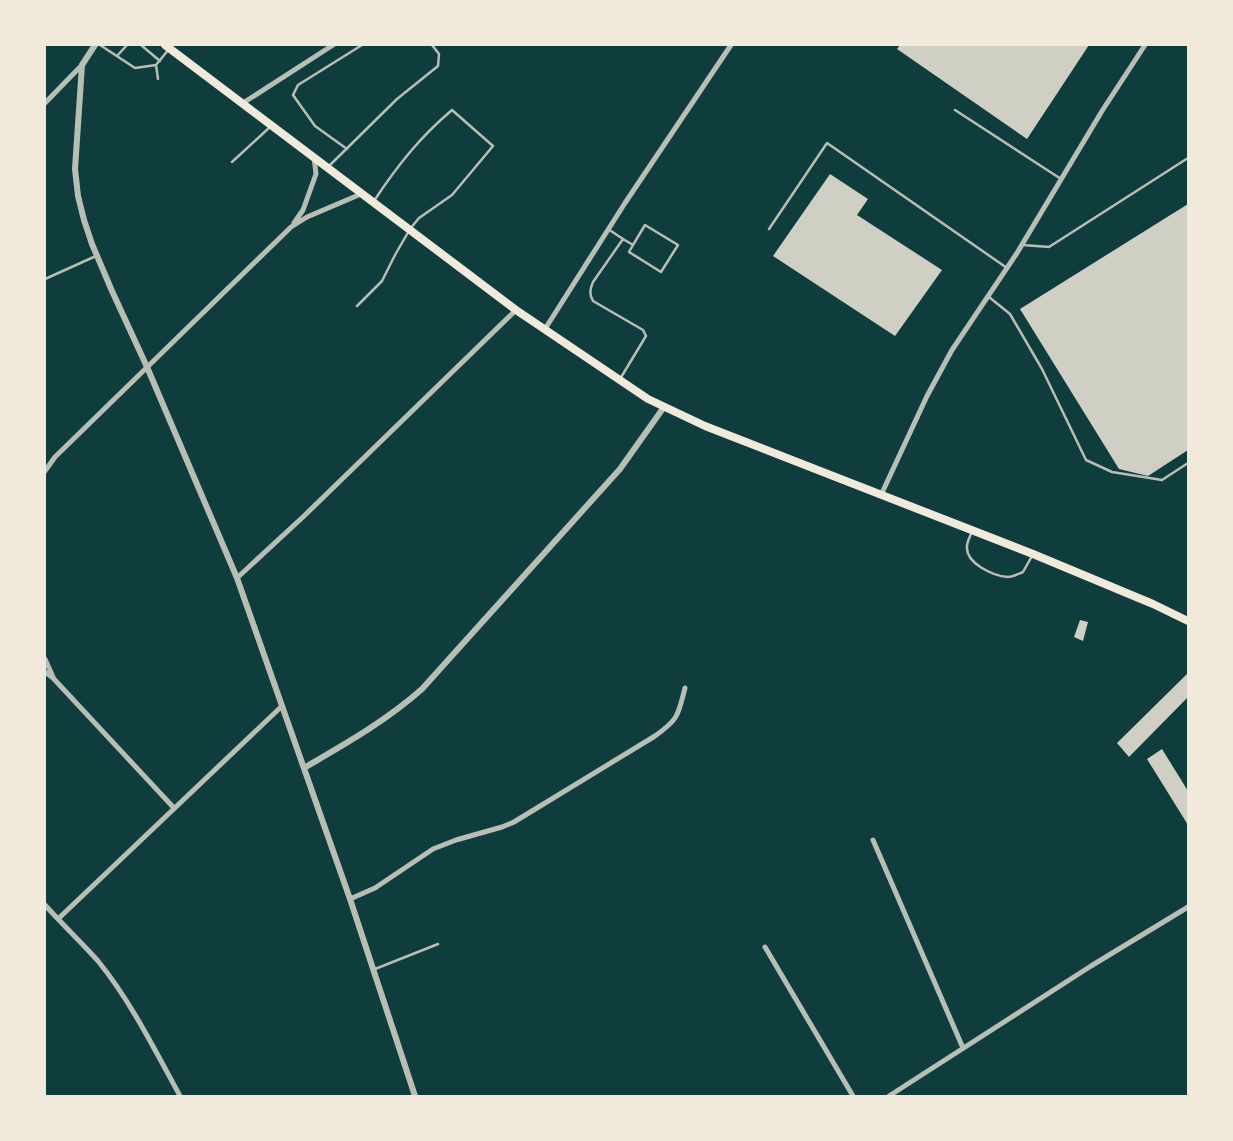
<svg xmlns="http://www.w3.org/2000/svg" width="1233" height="1141" font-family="'PT Sans',sans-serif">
<rect width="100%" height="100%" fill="#0f3d3e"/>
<path fill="#cfcfc3" d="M900 45H1089L1027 139 897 49Z
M830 174 868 199 857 215 942 270 895 336 773 256Z
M1188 204V450L1148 476 1119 469 1020 309Z
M1080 620 1088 622 1083 641 1074 637Z
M1188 673V697L1129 757 1117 743Z
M1162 749 1188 791V825L1147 759Z"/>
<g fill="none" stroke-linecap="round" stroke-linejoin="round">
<path stroke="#b8beb3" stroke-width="2.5" d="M100 45 135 68 156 65 169 49
M141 45 160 61
M117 56 127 45
M156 65 158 79
M955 110 1061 179
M347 149 315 126 293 95 298 85 362 45
M232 162 270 127
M329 166 397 99 438 66 439 54 432 45
M608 229 623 239 593 282C590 289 589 294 593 301L643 330 646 336 620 379
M769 229 827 143 1007 268
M623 239 633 245 629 252 661 272 678 245 645 225 633 245
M1023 245 1049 247 1188 158
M45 279 96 256
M989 297 1010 314 1042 369 1086 460 1112 472 1162 480 1188 463
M357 306 382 281 395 255 410 229 419 218 452 195 493 146 452 110C420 137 397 166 374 201
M972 531C971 535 967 541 967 546 965 563 993 576 1008 577 1013 577 1018 574 1023 572L1032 556
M375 969 438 944"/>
<path stroke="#b8beb3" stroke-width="5" d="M45 103 82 65
M243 103 333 45
M294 223 303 210 316 174 314 157
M545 329 625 203 731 45
M45 471 55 457 291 227 307 217 361 194
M881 495 927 396 952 350 1017 253 1102 111 1145 45
M237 578 304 516 516 310
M45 659 53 677
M45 672 53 678 174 808
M873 840 963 1048
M350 899 375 888 433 849 456 840 502 827 514 822 655 736C679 719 678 715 685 688
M45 905C62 924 81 942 98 961 130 1000 156 1052 180 1096
M58 919 282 706
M765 947 853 1096
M889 1096 1091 966 1188 907"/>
<path stroke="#b8beb3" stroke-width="6" d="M95 45 82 65 75 169 78 196 84 220 92 244 112 291 147 367 237 578 350 899 415 1096
M304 768C345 744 386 721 422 689L620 469 664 407"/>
<path stroke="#f1e9da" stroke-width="8" d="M165 45 516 310 648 399 705 426 1033 554 1153 604 1188 621"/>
</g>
<rect width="1233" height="1141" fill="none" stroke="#f1e9da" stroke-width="92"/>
</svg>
